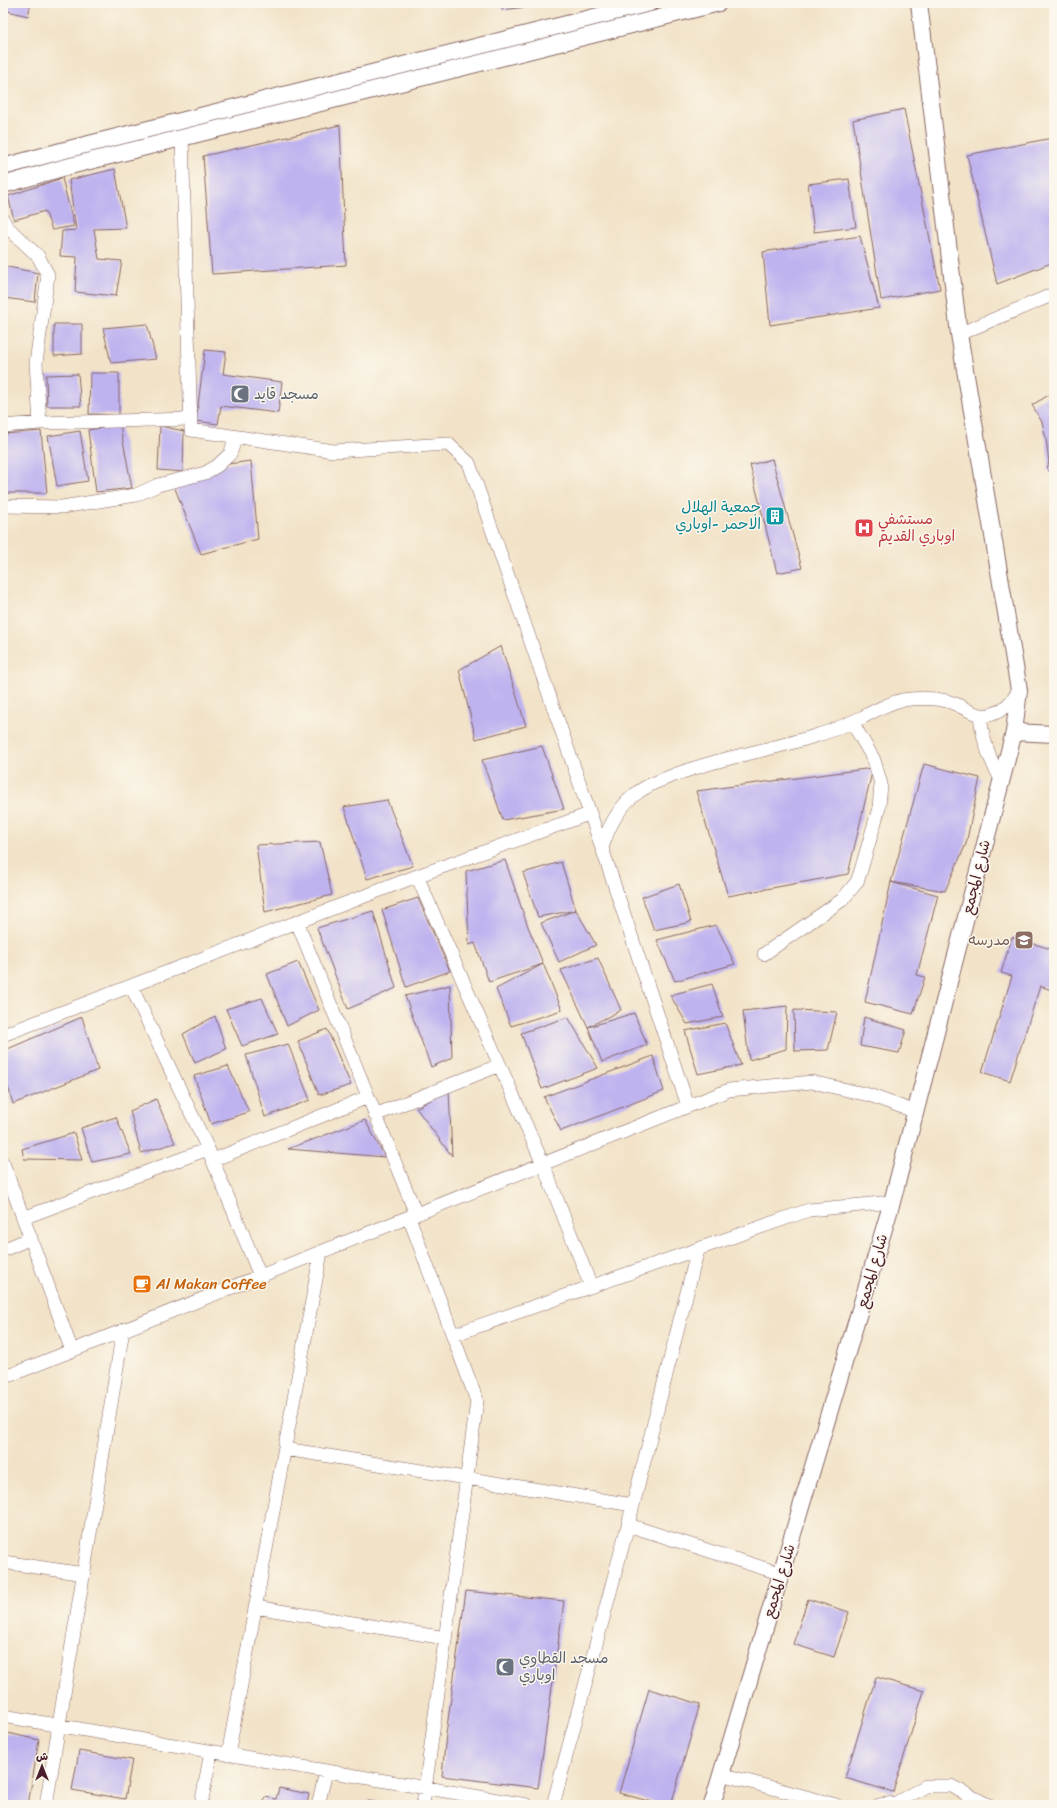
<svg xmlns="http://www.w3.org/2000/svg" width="1057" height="1808" font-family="Sriracha,'Playpen Sans Arabic',sans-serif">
<rect width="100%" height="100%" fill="#fbf7ec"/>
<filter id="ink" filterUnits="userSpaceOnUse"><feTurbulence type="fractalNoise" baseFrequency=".025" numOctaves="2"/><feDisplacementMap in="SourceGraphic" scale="8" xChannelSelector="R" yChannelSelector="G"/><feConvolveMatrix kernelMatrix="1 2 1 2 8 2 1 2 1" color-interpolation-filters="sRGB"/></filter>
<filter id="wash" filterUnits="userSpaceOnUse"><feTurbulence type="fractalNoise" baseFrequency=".012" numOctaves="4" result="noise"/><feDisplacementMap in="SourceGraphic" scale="16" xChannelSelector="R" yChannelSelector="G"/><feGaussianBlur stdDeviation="0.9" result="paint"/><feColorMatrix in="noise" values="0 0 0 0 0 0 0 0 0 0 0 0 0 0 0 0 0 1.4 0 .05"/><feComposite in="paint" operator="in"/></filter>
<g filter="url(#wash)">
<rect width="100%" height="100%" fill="#f2e3c8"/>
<g id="blocks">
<path fill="#bfb3ef" d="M3 3H31L28 16 3 10Z
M503 3H542L541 5 502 10Z
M904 109 940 289 881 300 853 120Z
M340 125 346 265 212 274 203 156Z
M1052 138 1054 145V262L997 284 967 155Z
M115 169 126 228 94 229 99 259 122 261 116 296 75 292 77 257 60 256 62 231 76 230 69 180Z
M62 178 74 226 52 230 45 211 14 220 8 196Z
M849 179 856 227 814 232 808 184Z
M860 236 879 308 770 325 763 252Z
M3 266 38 273 35 302 3 298Z
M54 324H82V354L54 356Z
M147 324 156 359 111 363 103 328Z
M205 350 226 352 223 374 282 382 278 413 221 406 218 424 196 421Z
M90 373H119V415L89 414Z
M78 374 81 406H47L46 375Z
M1054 392V476L1047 469 1049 462 1046 439 1042 422 1032 405Z
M120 425 132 488 96 492 88 430Z
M160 426 184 431 183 472 158 470Z
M41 431 47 493H3V434Z
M80 431 88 481 57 486 48 436Z
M772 459 802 568 777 573 750 465Z
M251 461 258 539 201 554 174 486 228 464Z
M501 646 526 726 476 739 459 670Z
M542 746 564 809 503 820 482 760Z
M924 764 980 778 966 844 945 891 891 882Z
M873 768 848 874 728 896 696 791Z
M387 800 413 866 367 879 344 807Z
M320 842 332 895 265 912 256 845Z
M505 860 527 924 562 1010 511 1026 496 989 543 964 489 982 475 943 469 945 466 871Z
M561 862 576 910 538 917 523 873Z
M891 882 938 895 917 975 925 977 913 1014 865 1002Z
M679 884 691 922 654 930 642 897Z
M418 898 450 971 406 987 382 910Z
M576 910 596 945 559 962 541 923Z
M373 911 396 988 348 1009 317 928Z
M716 925 735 964 675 981 657 940Z
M1012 937 1054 950V991L1040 986 1010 1081 982 1072 1012 976 1001 973Z
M598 958 621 1010 588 1027 561 970Z
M298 962 319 1010 287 1026 267 974Z
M712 984 723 1017 687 1024 670 995Z
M450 985 452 1058 431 1067 405 996Z
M262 998 278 1034 242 1046 226 1009Z
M787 1006 786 1049 749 1060 743 1011Z
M794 1010 837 1012 828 1050 795 1051Z
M634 1013 647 1045 602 1062 588 1027Z
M215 1016 226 1049 195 1063 183 1034Z
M82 1017 98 1070 13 1104 3 1069V1051Z
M568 1017 598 1068 542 1089 521 1033Z
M864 1017 906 1030 899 1053 860 1046Z
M725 1023 741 1065 698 1074 685 1031Z
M327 1029 351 1085 319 1095 298 1041Z
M288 1044 310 1100 265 1117 246 1055Z
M653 1056 664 1091 561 1131 544 1097Z
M228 1066 249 1112 211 1124 194 1076Z
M449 1090 452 1156 416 1108Z
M156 1099 175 1143 141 1153 130 1111Z
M116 1117 131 1154 92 1162 81 1128Z
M365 1120 385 1157 288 1149Z
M74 1133 82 1160 24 1159 22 1149Z
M466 1591 564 1601 538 1788 442 1776 446 1734Z
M808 1599 849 1612 834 1657 793 1644Z
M876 1677 924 1691 893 1792 845 1778Z
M649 1689 700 1704 671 1805H663L619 1793Z
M3 1732 39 1740 28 1805H3Z
M79 1751 132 1760 125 1799 72 1790Z
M279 1788 309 1794 307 1805H263L265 1797 276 1799Z
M368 1801 387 1804 386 1805H367Z"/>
</g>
</g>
<g filter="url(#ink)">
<use href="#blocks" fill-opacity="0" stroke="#856462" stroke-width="1"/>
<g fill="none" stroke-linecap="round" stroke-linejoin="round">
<g stroke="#856462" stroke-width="14">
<path id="minor" d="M182 137 191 430 334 451 448 444 469 463 602 848 688 1106
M3 220 7 227 38 256 48 275 36 363 40 423 191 419
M959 334 1054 294
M3 426 40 423
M3 506 62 507 136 495 158 485 205 473 217 466 230 454 236 437
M980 715C982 739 989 759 1001 779
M602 848C608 828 616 811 632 797 643 787 656 782 669 777 717 758 767 751 815 736 832 731 848 724 863 717 876 710 888 703 902 700 919 698 937 697 953 703 962 706 972 714 981 715 998 717 1012 703 1019 690
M417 876 543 1164 591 1286
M297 922 416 1214
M764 954 842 900 857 882 861 870 879 808 881 784 874 760 852 722
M131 986 208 1149 260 1276
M3 1035 417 876 589 814
M375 1115 500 1065
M213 1160 368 1097
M3 1163 72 1351
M409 1217 477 1401 423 1805
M23 1218 208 1149
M3 1250 31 1238
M453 1335 809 1210 892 1202
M3 1378 729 1090 812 1082 869 1095 916 1112
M285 1449 633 1505
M628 1525 782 1574
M3 1562 84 1574
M255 1607 445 1638
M3 1716 527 1805
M228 1755 321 1252
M721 1774 836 1805
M46 1805 123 1330
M201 1805 211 1752
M318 1805 326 1772
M553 1805 628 1525 698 1249
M879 1805 896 1803 926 1786H951L988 1805"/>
</g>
<g stroke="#856462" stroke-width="18">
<path id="tertiary" d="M3 167 61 151 650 3
M3 185 66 167 719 3
M1014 732 1054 734
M712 1805 892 1202 1014 732 1019 690 959 334 919 3"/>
</g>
<use href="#minor" stroke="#fff" stroke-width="13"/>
<use href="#tertiary" stroke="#fff" stroke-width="16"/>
</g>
</g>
<defs>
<g id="mosque-square" transform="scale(1)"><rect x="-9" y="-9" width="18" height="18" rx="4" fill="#6b7280" stroke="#fbf7ec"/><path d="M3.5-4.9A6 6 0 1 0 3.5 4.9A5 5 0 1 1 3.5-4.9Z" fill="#fff"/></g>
<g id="building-square" transform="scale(1)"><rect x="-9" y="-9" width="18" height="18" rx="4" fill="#0f9aa8" stroke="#fbf7ec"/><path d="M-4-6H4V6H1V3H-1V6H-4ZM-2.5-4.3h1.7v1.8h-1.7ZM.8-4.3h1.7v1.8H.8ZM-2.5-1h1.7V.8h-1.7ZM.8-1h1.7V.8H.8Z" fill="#fff"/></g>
<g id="hospital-square" transform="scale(1)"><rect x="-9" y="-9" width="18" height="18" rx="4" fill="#e0444e" stroke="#fbf7ec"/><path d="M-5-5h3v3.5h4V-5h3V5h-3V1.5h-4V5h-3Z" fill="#fff"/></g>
<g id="school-square" transform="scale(1)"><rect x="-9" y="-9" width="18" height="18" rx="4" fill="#8d6e63" stroke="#fbf7ec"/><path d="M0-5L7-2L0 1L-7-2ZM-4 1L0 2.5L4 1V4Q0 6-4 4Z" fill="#fff"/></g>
<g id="cafe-square" transform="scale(1)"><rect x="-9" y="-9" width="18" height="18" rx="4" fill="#e8710a" stroke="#fbf7ec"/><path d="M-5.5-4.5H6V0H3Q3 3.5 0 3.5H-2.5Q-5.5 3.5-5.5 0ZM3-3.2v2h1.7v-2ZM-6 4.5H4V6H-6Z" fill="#fff"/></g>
</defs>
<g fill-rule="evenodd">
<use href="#mosque-square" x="240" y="394"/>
<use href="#building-square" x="775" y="516"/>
<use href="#hospital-square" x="864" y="528"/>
<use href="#school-square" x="1024" y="940"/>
<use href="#cafe-square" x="142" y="1284"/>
<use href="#mosque-square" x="505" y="1667"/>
</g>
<g text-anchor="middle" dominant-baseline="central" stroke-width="3" stroke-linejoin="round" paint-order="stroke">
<g font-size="15" fill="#5b616d" stroke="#fbf7ec" text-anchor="start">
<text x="254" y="394">مسجد قايد</text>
<text x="519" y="1658">مسجد القطاوي<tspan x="519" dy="17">اوباري</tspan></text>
</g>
<g font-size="15" fill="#0d838f" stroke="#fbf7ec" text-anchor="end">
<text x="761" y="507">جمعية الهلال<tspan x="761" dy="17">الاحمر -اوباري</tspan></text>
</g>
<g font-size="15" fill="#be3a42" stroke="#fbf7ec" text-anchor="start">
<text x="878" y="519">مستشفي<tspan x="878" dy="17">اوباري القديم</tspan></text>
</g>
<g font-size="15" fill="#4a1f2b" stroke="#fbf7ec">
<text transform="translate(976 877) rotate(-76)">شارع المجمع</text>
<text transform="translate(872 1271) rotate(-74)">شارع المجمع</text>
<text transform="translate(779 1581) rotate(-73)">شارع المجمع</text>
</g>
<g font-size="15" fill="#785e54" stroke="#fbf7ec" text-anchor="end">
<text x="1010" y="940">مدرسه</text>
</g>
<g font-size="15" fill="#c56008" stroke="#fbf7ec" text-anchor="start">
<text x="156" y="1284">Al Makan Coffee</text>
</g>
</g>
<rect width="1057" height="1808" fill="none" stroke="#fbf7ec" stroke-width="16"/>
<g transform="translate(42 1766)" stroke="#fbf7ec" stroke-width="3" paint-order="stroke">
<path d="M0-3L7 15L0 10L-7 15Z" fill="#4a1f2b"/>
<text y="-6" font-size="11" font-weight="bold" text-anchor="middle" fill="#4a1f2b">ش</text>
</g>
</svg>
